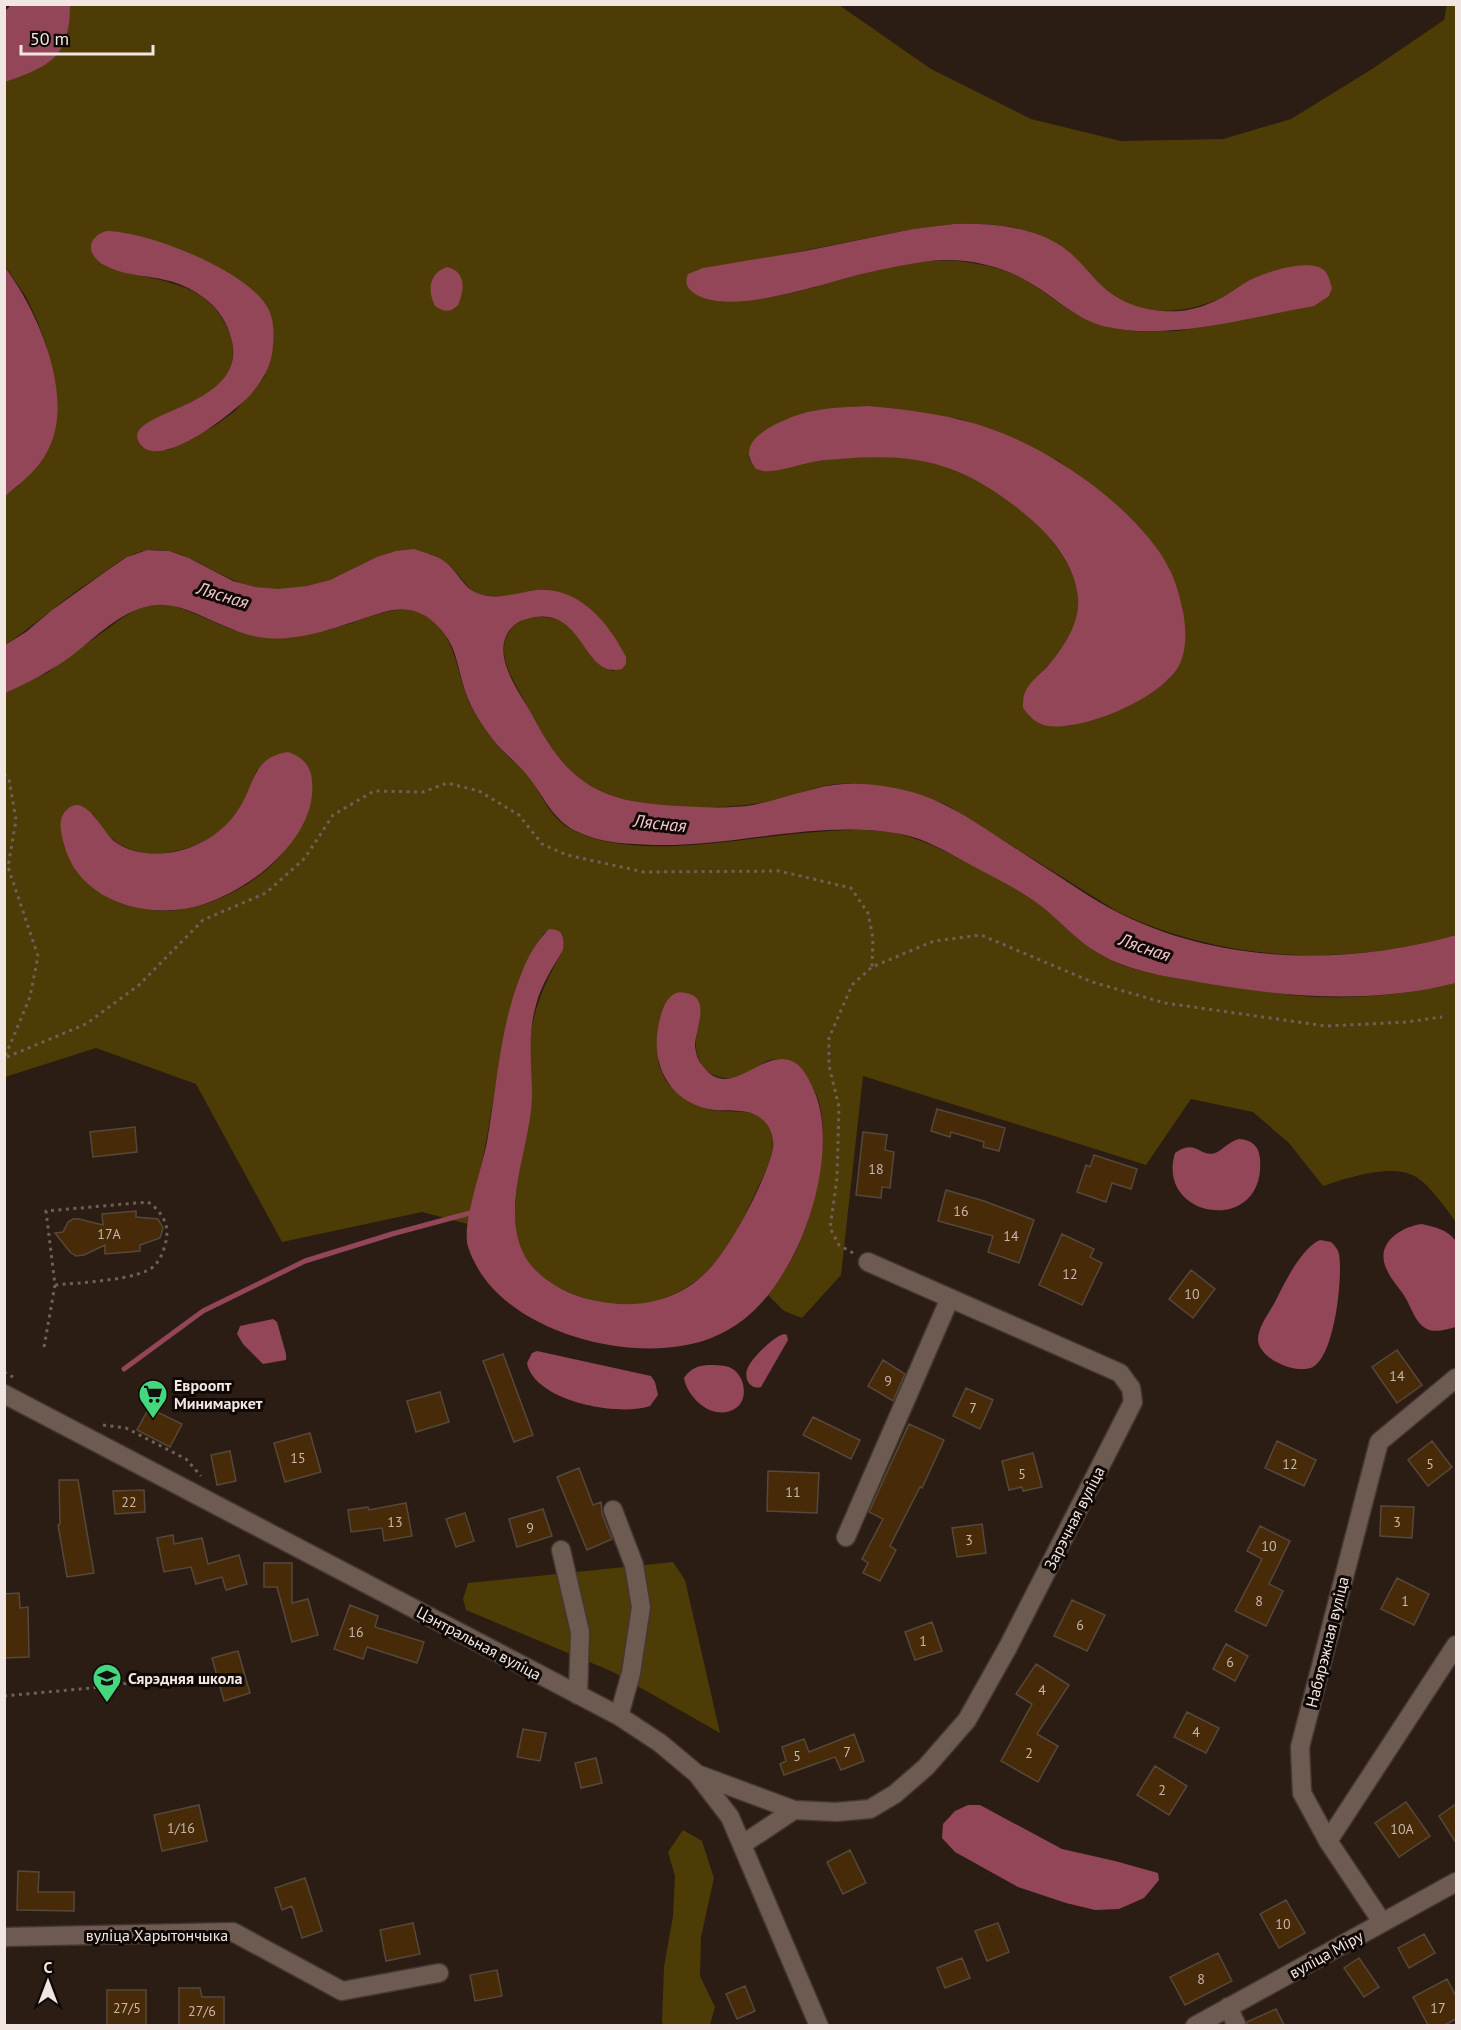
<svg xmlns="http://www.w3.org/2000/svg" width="1461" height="2030" font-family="'PT Sans',sans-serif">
<rect width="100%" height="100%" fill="#2b1c14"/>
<path fill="#4d3c05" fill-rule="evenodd" d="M70 5H839L931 69 1031 119 1121 141 1223 139 1291 119 1372 69 1444 20 1447 5H1456V935C1345 967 1223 962 1118 912L945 804C910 791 876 782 838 784 817 785 798 795 777 800 725 811 622 814 579 778 552 755 536 723 520 693 512 678 503 664 504 646 505 636 511 626 521 621 527 617 535 617 543 617 583 616 581 666 615 671L598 616 502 596C466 598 470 584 448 564 443 560 436 557 431 554 404 559 377 564 351 571 344 573 337 577 330 580 307 588 278 592 254 587 217 579 187 546 148 550 128 553 112 567 96 578 81 588 66 598 52 610 36 622 22 634 5 645L4 496 18 486 47 347 37 320 26 297 5 266V82L37 69 67 40ZM954 224C982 223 1014 224 1040 236 1052 242 1063 254 1073 262 1085 271 1096 282 1107 292 1145 321 1194 313 1233 292 1222 300 1197 324 1187 329 1180 332 1167 331 1159 331 1131 333 1101 328 1076 314 1059 304 1044 291 1027 281 1009 270 987 265 966 262 878 250 795 312 706 299L762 259 913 229ZM106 231 127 233 197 257 265 376 235 411 216 425 168 450 142 447 138 441V434C152 425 166 416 181 407 196 399 211 394 223 381 233 370 235 352 231 338 213 278 156 283 108 267ZM869 406 897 409 961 419 1057 460 1113 502 1137 524 1154 545 1170 569 1169 679C1139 704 1105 716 1068 726L1032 682C1049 665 1067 646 1075 623 1095 565 1020 502 975 479 958 470 939 463 919 460 884 454 845 457 809 462 788 465 778 473 756 469L749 459 750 447 813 411Z
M169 604C206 615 240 640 280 638 302 638 324 631 345 625 369 618 398 602 423 614 456 631 456 672 469 702 476 716 488 733 497 745 507 757 519 765 528 776 542 794 549 816 569 828 648 873 797 819 889 832 921 837 948 853 977 868 998 879 1021 890 1040 905 1059 920 1075 939 1096 952 1131 974 1177 978 1216 984 1250 988 1284 996 1318 997 1364 999 1412 993 1456 983V1222C1447 1210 1431 1187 1419 1179 1396 1161 1348 1178 1323 1186L1289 1143 1253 1112 1191 1099 1146 1165 863 1076 841 1275 802 1318 784 1311 768 1295C780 1279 791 1263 799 1244 816 1206 832 1137 817 1096 812 1084 800 1072 793 1062 785 1060 778 1058 770 1060 761 1063 754 1070 746 1074 727 1084 702 1076 697 1054 692 1035 704 1018 697 999L658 1061C666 1086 670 1088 692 1100 697 1103 702 1107 708 1109 732 1116 764 1101 772 1137 776 1155 761 1180 754 1196 737 1233 717 1272 680 1291 666 1299 648 1305 633 1305 587 1306 523 1283 516 1232 511 1193 525 1153 530 1115 533 1094 529 1073 529 1052 531 1012 544 984 563 950L564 940 562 933H544C505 990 501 1060 489 1125 484 1158 475 1191 468 1224L422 1212 282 1242 196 1084 96 1048 5 1077V693L47 673 122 618 137 609 152 605ZM257 770 303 824C295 837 286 850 276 861 248 889 205 910 165 911 150 911 134 907 120 903L92 812C98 823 105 834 115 841 147 865 198 851 226 826 242 811 249 789 257 770Z
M673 1562 685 1580 720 1733 613 1672 466 1610 463 1599 468 1583Z
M683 1830 702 1841 714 1878 701 1937 700 1976 715 2007 710 2025H663L662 2021 664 1967 673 1916 675 1876 668 1852Z"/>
<path fill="#924658" d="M12 4 70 5C70 57 51 66 5 82V11Z
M954 224C989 223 1031 226 1061 246 1075 255 1085 268 1097 281 1118 304 1148 313 1180 311 1193 310 1207 305 1219 299 1230 294 1239 286 1250 280 1266 272 1310 257 1325 271 1329 276 1330 282 1332 288L1329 296 1314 306C1251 317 1165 342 1103 326 1073 318 1052 294 1025 280 998 264 960 257 929 261 908 264 887 268 866 273 827 282 728 318 694 293 686 288 685 282 688 274L703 268 805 251 913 229Z
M106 231C147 231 250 271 269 310 275 323 274 340 272 354 269 370 261 382 251 394 236 411 160 472 140 444 116 410 252 410 231 338 227 323 220 311 208 301 198 293 188 287 176 283 154 275 127 277 106 266 87 257 85 238 106 231Z
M4 266C37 309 76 397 48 450 39 469 21 483 5 496Z
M447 267C466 271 465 290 458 305 450 313 444 312 435 306 427 290 429 273 447 267Z
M869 406C911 410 954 415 994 430 1055 452 1139 510 1169 568 1176 582 1180 597 1183 612 1186 627 1187 646 1181 661 1167 697 1084 731 1048 726 1036 724 1030 717 1023 708 1023 704 1023 699 1024 695 1028 683 1039 675 1047 667 1063 648 1080 624 1078 598 1075 564 1051 536 1026 515 955 456 907 452 818 461 803 463 783 471 769 471 765 472 760 470 756 469 751 462 747 456 750 447 756 429 796 414 813 411 831 407 850 407 869 406Z
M414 549C426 553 439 556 448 564 458 573 464 588 477 593 496 601 516 593 536 590 579 586 609 623 626 657V664L622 669C581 680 585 602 527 619 517 621 508 629 505 639 497 663 520 693 531 713 569 785 599 802 679 806 704 807 728 809 753 805 774 801 793 794 814 789 846 780 880 784 912 792 942 800 969 818 995 835 1026 855 1058 876 1089 896 1196 964 1337 969 1456 935V983C1369 1005 1281 997 1193 981 1162 976 1126 970 1098 953 1077 941 1060 921 1041 906 1019 889 993 877 969 864 947 852 926 839 901 834 819 819 735 847 653 845 628 844 602 843 580 833 554 822 546 800 530 779 522 768 511 759 501 749 490 737 476 717 469 701 460 682 459 657 448 639 439 625 425 612 409 610 390 607 370 617 353 622 332 629 310 636 288 638 269 640 250 637 232 629 204 619 176 598 145 607 117 614 93 640 70 657 49 672 28 683 5 693V645L26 632 52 610 112 567 127 557 147 550 169 551 189 558 233 581 255 587 278 589 307 586 330 580 377 557 396 551Z
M288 752C302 757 311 765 312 781 319 844 231 907 175 910 129 914 76 893 64 844 61 835 58 821 64 813 83 787 102 831 114 841 128 852 149 855 166 853 193 851 224 833 238 810 255 785 252 757 288 752Z
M549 929C563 929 565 937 563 950 553 967 541 985 536 1005 527 1036 532 1065 532 1096 531 1144 503 1202 521 1248 531 1275 564 1294 592 1300 623 1307 653 1306 681 1291 696 1283 709 1271 719 1257 736 1236 769 1174 773 1147 774 1138 770 1126 763 1120 749 1107 730 1112 714 1110 672 1104 651 1068 658 1028 660 1017 664 998 676 993 679 992 683 992 686 993 712 997 695 1030 695 1046 696 1053 697 1059 702 1065 731 1105 762 1045 794 1062 803 1067 808 1078 812 1086 838 1138 813 1226 784 1272 768 1299 747 1322 718 1335 647 1369 509 1336 474 1261 472 1258 467 1245 467 1242 464 1218 482 1168 487 1142 497 1085 500 1025 522 972 528 956 537 941 549 929Z
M1239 1139C1252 1140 1259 1146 1260 1159 1266 1236 1155 1220 1175 1153 1196 1138 1200 1158 1215 1153 1223 1150 1228 1142 1239 1139Z
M1422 1224C1435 1227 1448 1230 1456 1241V1327C1447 1329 1434 1334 1425 1328 1415 1322 1411 1307 1405 1297 1400 1288 1391 1280 1387 1270 1374 1245 1399 1227 1422 1224Z
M1320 1240 1331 1242C1335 1246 1338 1249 1339 1254 1343 1276 1335 1355 1313 1367 1297 1375 1258 1359 1258 1339 1258 1327 1269 1313 1275 1302 1284 1284 1301 1248 1320 1240Z
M273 1319 277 1322 286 1354V1360L263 1364 243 1344 237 1334 240 1326Z
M784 1334 787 1335 788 1340 761 1387C751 1390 744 1380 747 1370 750 1359 774 1336 784 1334Z
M537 1351 651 1376 655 1382 658 1395 650 1406C618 1417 534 1401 527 1363L532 1353Z
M708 1365C716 1365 725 1365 731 1368 745 1375 749 1399 736 1408 714 1423 687 1398 684 1378 691 1368 697 1366 708 1365Z
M968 1805H980L1062 1849 1115 1861 1158 1873 1159 1880 1144 1898 1119 1909 1095 1910 1066 1903 1018 1887 955 1852 942 1838 943 1824 955 1811Z"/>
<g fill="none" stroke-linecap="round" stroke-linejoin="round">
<path stroke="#924658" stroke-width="5" d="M124 1369 203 1311 305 1261 392 1234 470 1213"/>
</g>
<path fill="#472b08" stroke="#55483b" stroke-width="1.5" d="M937 1109 1005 1128 999 1151 983 1147 984 1142 951 1132 950 1137 931 1131Z
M135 1127 137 1152 93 1157 90 1132Z
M863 1132 887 1135 885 1150 894 1152 890 1188 882 1187 881 1198 856 1195Z
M1094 1155 1137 1169 1131 1189 1112 1183 1106 1202 1077 1192 1086 1165 1090 1167Z
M946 1190 984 1201 1034 1220 1019 1263 988 1252 993 1236 938 1221Z
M136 1211V1217L158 1219 163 1228 160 1238 140 1245V1251L105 1254V1245L84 1255 76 1256 70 1252 55 1233 63 1232 68 1222 73 1219H79L103 1225 102 1214Z
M1062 1234 1094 1249 1090 1257 1102 1263 1082 1305 1039 1285Z
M1191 1270 1215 1289 1193 1318 1169 1299Z
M1397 1350 1422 1385 1397 1403 1372 1367Z
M503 1354 533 1435 514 1442 483 1361Z
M883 1360 905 1374 893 1401 868 1386Z
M966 1388 993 1400 980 1429 953 1416Z
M440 1392 449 1422 416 1432 407 1401Z
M149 1408 182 1424 170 1447 137 1430Z
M813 1417 860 1440 851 1459 803 1435Z
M909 1424 944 1440 922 1488 920 1487 890 1546 896 1550 880 1581 863 1573 868 1563 862 1559 883 1519 869 1512Z
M310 1433 321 1472 285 1482 274 1443Z
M1277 1441 1316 1460 1304 1486 1265 1468Z
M1432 1441 1452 1467 1428 1486 1408 1460Z
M230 1451 236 1481 217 1485 211 1455Z
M1033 1453 1042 1487 1023 1491 1022 1487 1009 1490 1002 1461Z
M579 1468 593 1505 601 1502 602 1514 612 1539 587 1550 557 1477Z
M768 1471 819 1473 817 1513 767 1511Z
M59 1480H78L94 1573 67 1577 58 1525 60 1524Z
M144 1490 145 1512 115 1514 113 1491Z
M406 1503 412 1536 384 1541 382 1528 351 1532 348 1510 368 1507 369 1510Z
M1381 1506 1414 1507 1412 1538 1380 1536Z
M543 1509 552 1536 517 1547 509 1519Z
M465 1513 474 1541 456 1547 446 1519Z
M982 1524 986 1553 957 1557 952 1528Z
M1260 1526 1290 1541 1269 1584 1283 1591 1266 1626 1235 1611 1262 1559 1247 1551Z
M173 1535 174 1544 202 1538 208 1564 239 1555 247 1584 226 1590 222 1577 196 1584 191 1567 164 1572 157 1538Z
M264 1563H292V1603L308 1599 318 1635 292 1642 277 1587H264Z
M1397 1578 1429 1594 1414 1625 1381 1609Z
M19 1593 20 1608 28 1607 29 1657 4 1658V1594Z
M1072 1600 1105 1615 1087 1651 1054 1636Z
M350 1605 378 1616 375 1627 424 1642 417 1663 367 1647 363 1659 334 1649Z
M932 1622 942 1651 915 1660 905 1632Z
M1226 1644 1248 1656 1235 1681 1213 1669Z
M238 1651 250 1693 224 1701 212 1658Z
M1036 1664 1069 1685 1037 1734 1058 1746 1038 1782 1001 1761 1032 1704 1016 1694Z
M1187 1712 1219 1728 1206 1753 1174 1737Z
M523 1729 546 1733 540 1761 517 1757Z
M854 1734 864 1761 841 1770 835 1757 784 1775 780 1764 786 1761 782 1747 804 1739 809 1752Z
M596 1758 602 1783 581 1788 575 1763Z
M1155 1766 1187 1786 1169 1815 1137 1795Z
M1406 1802 1430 1836 1399 1857 1375 1823Z
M1456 1804V1843L1439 1816Z
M199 1805 207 1841 162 1851 154 1815Z
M850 1850 866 1883 843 1894 827 1862Z
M18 1871 39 1872 38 1892H74V1911L17 1910Z
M305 1878 322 1931 302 1938 292 1906 282 1910 275 1888Z
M1286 1900 1305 1933 1279 1948 1260 1914Z
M413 1923 420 1954 386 1961 380 1930Z
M998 1923 1009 1952 987 1961 975 1931Z
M1424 1934 1435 1953 1409 1968 1398 1948Z
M1218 1953 1232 1981 1185 2005 1170 1977Z
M962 1958 970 1978 945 1988 937 1968Z
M1359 1958 1379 1987 1364 1997 1344 1968Z
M497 1970 502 1996 475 2001 470 1975Z
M1447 1979 1456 1996V2019L1445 2025H1428L1413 1997Z
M745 1986 755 2011 737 2019 726 1994Z
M179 1988H200L202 1997H224V2025H179Z
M107 1990H146V2025H107Z
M1276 2009 1284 2025H1248L1247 2022Z"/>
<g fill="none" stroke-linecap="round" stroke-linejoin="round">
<g stroke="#443733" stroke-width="21">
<path id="minor" d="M4 1394 619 1716 660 1743 697 1774 730 1817 819 2026
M613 1510 634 1565 641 1607 631 1673 619 1716
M846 1537 950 1298
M561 1550 580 1632 578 1695
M697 1774 794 1810
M1328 1841 1456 1645
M743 1844 794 1810 836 1812 870 1809 895 1794 926 1767 967 1720 1008 1647 1133 1402 1131 1388 1120 1373 868 1262
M1382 1922 1328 1841 1302 1793 1300 1747 1379 1442 1456 1378
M4 1937 233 1932 342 1991 439 1973
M1228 2007 1237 2026
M1195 2026 1456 1882"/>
</g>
<path stroke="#6e6059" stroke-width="3" stroke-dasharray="3 4.5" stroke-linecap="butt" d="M4 774 9 779 16 820 8 867 38 956 30 997 4 1059
M7 1057 86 1024 139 985 203 920 266 893 305 858 333 815 374 791 423 792 447 783 479 791 519 815 542 844 567 855 644 872 779 871 851 888 868 913 873 938 872 967
M853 1253 839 1245 830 1228 837 1178 839 1107 829 1066V1038L852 985 872 967 934 941 981 935 1092 982 1165 1003 1326 1026 1406 1022 1442 1017
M44 1347 55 1285 46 1211 148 1202C161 1211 170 1224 166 1241 164 1250 161 1259 154 1266 141 1280 76 1283 55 1285
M4 1372 13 1377
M103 1425 126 1428 186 1459 201 1476
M4 1696 91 1688 169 1678"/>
<use href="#minor" stroke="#6d5b52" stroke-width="18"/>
</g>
<defs>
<g id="supermarket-pin" transform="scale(1.5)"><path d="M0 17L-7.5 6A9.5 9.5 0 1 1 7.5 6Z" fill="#44d77b" stroke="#0f0805"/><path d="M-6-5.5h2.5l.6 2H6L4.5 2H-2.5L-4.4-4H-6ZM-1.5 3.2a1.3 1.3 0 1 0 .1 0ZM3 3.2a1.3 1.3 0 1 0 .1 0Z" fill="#111"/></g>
<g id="school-pin" transform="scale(1.5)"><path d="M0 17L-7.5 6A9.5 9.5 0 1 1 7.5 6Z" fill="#44d77b" stroke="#0f0805"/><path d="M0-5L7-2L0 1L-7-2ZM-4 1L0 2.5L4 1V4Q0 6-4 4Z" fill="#111"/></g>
</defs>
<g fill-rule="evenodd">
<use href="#supermarket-pin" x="153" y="1394"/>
<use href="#school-pin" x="107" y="1678"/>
</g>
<g text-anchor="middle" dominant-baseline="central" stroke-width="6" stroke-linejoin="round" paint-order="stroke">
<g font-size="14" fill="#c6b7ab">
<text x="876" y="1169">18</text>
<text x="961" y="1211">16</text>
<text x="109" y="1234">17А</text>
<text x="1011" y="1236">14</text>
<text x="1070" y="1274">12</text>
<text x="1192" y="1294">10</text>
<text x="1397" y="1376">14</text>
<text x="888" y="1381">9</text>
<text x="973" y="1408">7</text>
<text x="298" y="1458">15</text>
<text x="1290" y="1464">12</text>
<text x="1430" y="1464">5</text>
<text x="1022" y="1474">5</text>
<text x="793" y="1492">11</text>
<text x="129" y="1502">22</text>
<text x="395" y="1522">13</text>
<text x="1397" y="1522">3</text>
<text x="530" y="1528">9</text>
<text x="969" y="1540">3</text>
<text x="1269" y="1546">10</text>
<text x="1259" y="1601">8</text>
<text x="1405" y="1601">1</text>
<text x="1080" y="1625">6</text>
<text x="356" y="1632">16</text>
<text x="923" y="1641">1</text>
<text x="1230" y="1662">6</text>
<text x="1042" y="1690">4</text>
<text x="1196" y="1732">4</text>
<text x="847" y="1752">7</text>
<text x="1029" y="1753">2</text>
<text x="797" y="1756">5</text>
<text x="1162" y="1790">2</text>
<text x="181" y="1828">1/16</text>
<text x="1402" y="1829">10А</text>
<text x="1283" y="1924">10</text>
<text x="1201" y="1979">8</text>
<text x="127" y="2008">27/5</text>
<text x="1438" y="2008">17</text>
<text x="202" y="2011">27/6</text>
</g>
<g font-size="16" font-weight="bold" fill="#f1e6e1" stroke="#0f0805" text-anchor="start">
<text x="174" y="1385">Евроопт<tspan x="174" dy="18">Минимаркет</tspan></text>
<text x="128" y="1678">Сярэдняя школа</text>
</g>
<g font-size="16" fill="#f1e6e1" stroke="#0f0805">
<text transform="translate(1074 1518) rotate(-63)">Зарэчная вуліца</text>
<text transform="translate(1327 1642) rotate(-76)">Набярэжная вуліца</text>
<text transform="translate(479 1643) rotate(28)">Цэнтральная вуліца</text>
<text x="157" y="1935">вуліца Харытончыка</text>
<text transform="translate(1326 1954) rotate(-29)">вуліца Міру</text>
</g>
<g font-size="18" font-style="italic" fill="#f5c7cf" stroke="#0f0805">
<text transform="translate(223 595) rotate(17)">Лясная</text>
<text transform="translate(660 823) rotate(6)">Лясная</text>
<text transform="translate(1145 947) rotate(19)">Лясная</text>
</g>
</g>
<rect width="1461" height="2030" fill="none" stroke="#f1e6e1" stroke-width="12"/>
<g transform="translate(48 1982)" stroke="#0f0805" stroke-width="4.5" paint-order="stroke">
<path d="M0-4.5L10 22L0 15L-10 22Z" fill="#f1e6e1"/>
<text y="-9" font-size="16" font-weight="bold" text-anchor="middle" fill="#f1e6e1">С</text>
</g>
<path d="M21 45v9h132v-9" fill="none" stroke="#f1e6e1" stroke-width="3"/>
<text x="30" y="45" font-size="18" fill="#f1e6e1" stroke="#0f0805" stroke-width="4.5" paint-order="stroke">50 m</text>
</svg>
